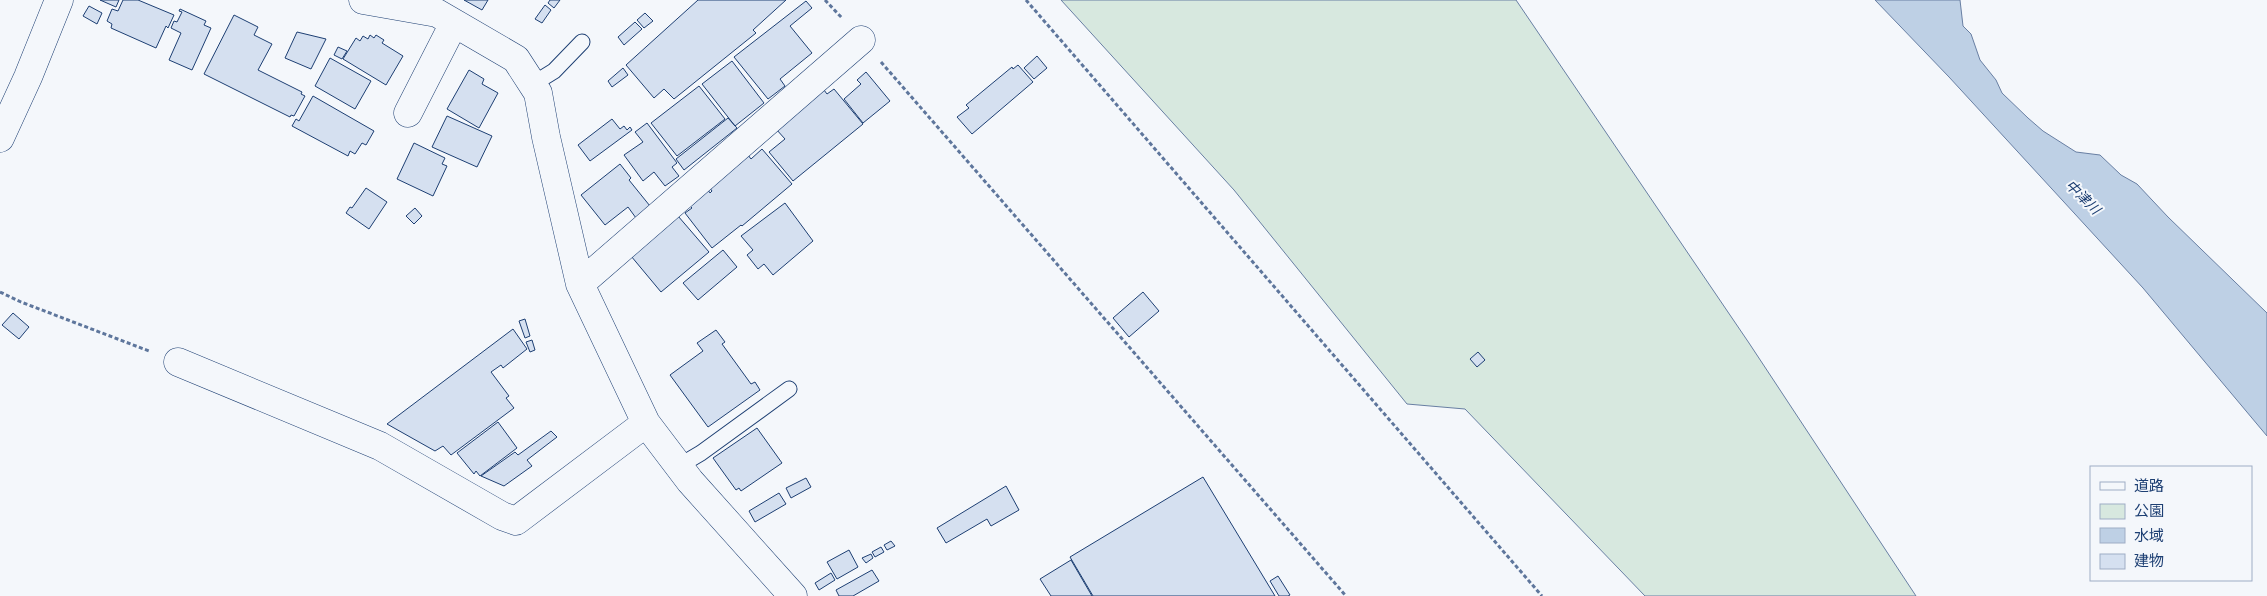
<svg xmlns="http://www.w3.org/2000/svg" width="2267" height="596" font-family="'Archivo Narrow','Noto Sans JP',sans-serif">
<rect width="100%" height="100%" fill="#f4f7fb"/>
<path fill="#d7e8df" stroke="#687fa3" d="M1061 0H1516L1749 343 1916 596H1645L1465 409 1407 404 1234 190Z"/>
<path fill="#bed0e5" stroke="#687fa3" d="M1875 0H1960L1963 26 1971 34 1980 60 1996 80 2002 93 2028 118 2043 131 2076 152 2100 155 2121 175 2137 184 2168 217 2267 313V436L2143 288 1949 77Z"/>
<path fill="#d5e0f0" stroke="#1d3f73" d="M100 0H119L116 7Z
M123 0H138L174 15 168 28 166 26 156 48 111 28 112 24 107 21 112 9 118 11Z
M464 0H488L482 10Z
M550 0H560L554 8 548 3Z
M698 0H786L753 30 756 33 674 99 664 89 654 98 626 65Z
M806 1 812 8 790 26 812 53 780 79 785 86 768 99 734 57Z
M545 5 551 10 542 23 535 19Z
M89 6 102 13 97 24 83 16Z
M180 9 206 21 204 25 211 28 192 70 169 60 181 33 171 28 174 21 177 22 182 12 179 11Z
M645 13 653 21 644 28 637 20Z
M234 15 258 27 254 35 272 44 258 70 302 92 301 94 305 96 294 116 291 115 290 117 204 74Z
M635 22 642 29 624 45 618 37Z
M297 32 326 39 311 69 285 58Z
M370 35 374 38 376 35 384 40 382 43 403 56 386 85 343 59 356 38 360 41 363 36 368 39Z
M338 47 347 51 342 59 334 55Z
M1037 56 1047 68 1034 79 1024 68Z
M330 58 371 81 355 109 315 86Z
M732 61 764 103 735 126 702 84Z
M1018 65 1033 82 972 134 957 117 969 108 966 105 1012 67 1013 69Z
M623 68 628 75 612 87 608 81Z
M469 70 484 79 482 84 498 93 479 128 447 109Z
M866 72 890 101 863 123 844 99 861 84 857 80Z
M699 86 725 119 677 156 651 123Z
M834 89 863 124 793 181 769 152 785 139 776 129 824 90 827 94Z
M313 96 374 131 366 145 362 143 355 154 350 151 348 156 292 126 296 119 299 121Z
M447 116 492 136 477 167 432 147Z
M728 118 737 128 684 170 676 159Z
M612 119 620 129 624 126 627 130 630 127 632 130 590 161 578 145Z
M647 123 677 163 672 167 679 176 665 186 654 172 643 181 624 155 643 142 635 132Z
M414 143 445 158 442 164 447 166 433 196 397 179Z
M762 149 792 184 742 226 741 225 712 248 685 213 692 208 689 205 708 190 710 193 712 191 709 187 748 155 751 159Z
M620 164 631 178 629 180 650 206 636 218 628 207 605 225 581 195Z
M366 188 387 202 369 229 346 213 350 207 352 208Z
M785 203 813 241 773 275 764 264 758 269 747 255 753 250 741 236Z
M415 208 422 216 414 224 406 216Z
M678 216 709 252 661 292 631 256Z
M723 250 737 267 698 300 683 283Z
M1143 292 1159 311 1129 337 1113 318Z
M13 313 29 327 19 339 2 325Z
M525 319 530 336 525 338 519 321Z
M513 329 527 349 503 368 501 365 491 372 509 396 506 398 514 408 451 455 443 446 435 451 387 424Z
M716 330 725 342 722 344 751 384 755 382 760 390 708 427 670 375 703 351 697 343Z
M532 340 535 350 530 352 526 342Z
M1478 352 1485 360 1477 367 1470 359Z
M498 422 517 448 480 476 476 471 474 474 457 453Z
M757 428 782 463 741 491 739 488 736 490 713 458Z
M551 431 557 437 527 460 532 466 504 486 481 476 515 452 518 455Z
M1203 477 1275 596H1093L1070 557Z
M806 478 811 487 791 498 786 488Z
M1006 486 1019 510 991 526 987 519 946 543 937 528Z
M779 493 786 504 755 522 749 511Z
M891 541 895 546 887 550 884 545Z
M881 547 884 552 875 557 872 552Z
M849 550 858 567 837 579 827 562Z
M871 554 873 558 866 563 862 558Z
M1071 560 1092 596H1051L1040 579Z
M872 570 879 581 853 596H839L836 590Z
M831 573 835 580 819 590 815 583Z
M1278 576 1290 595 1288 596H1279L1270 581Z"/>
<g fill="none" stroke-linecap="round" stroke-linejoin="round">
<g stroke="#1d3f73" stroke-width="17">
<path id="service" d="M533 84 554 71 582 42
M679 466 701 453 789 389"/>
</g>
<g stroke="#1d3f73" stroke-width="29">
<path id="minor" d="M363 0 437 13 516 59 538 93 546 137 580 284 646 423 690 481 793 596
M408 113 454 23
M0 138 28 77 59 0
M580 284 861 40
M178 362 380 446 502 516 516 521 646 423"/>
</g>
<path stroke="#5e769c" stroke-width="3" stroke-dasharray="4 2.5" stroke-linecap="butt" d="M825 0 842 18
M1026 0 1542 596
M881 62 1346 596
M0 292 21 302 149 351"/>
<use href="#service" stroke="#f4f7fb" stroke-width="15"/>
<use href="#minor" stroke="#f4f7fb" stroke-width="28"/>
</g>
<g text-anchor="middle" dominant-baseline="central" stroke-width="4" stroke-linejoin="round" paint-order="stroke">
<g font-size="14" font-style="italic" fill="#1d3f73" stroke="#f4f7fb">
<text transform="translate(2083 197) rotate(44)">中津川</text>
</g>
</g>
<rect x="2090" y="466" width="162" height="115" fill="#f4f7fb" stroke="#9eadc5"/>
<rect x="2100" y="482" width="25" height="8" fill="#f4f7fb" stroke="#9eadc5"/>
<text x="2134" y="491" font-size="15" fill="#1d3f73">道路</text>
<rect x="2100" y="504" width="25" height="15" fill="#d7e8df" stroke="#9eadc5"/>
<text x="2134" y="516" font-size="15" fill="#1d3f73">公園</text>
<rect x="2100" y="528" width="25" height="15" fill="#bed0e5" stroke="#9eadc5"/>
<text x="2134" y="541" font-size="15" fill="#1d3f73">水域</text>
<rect x="2100" y="554" width="25" height="15" fill="#d5e0f0" stroke="#9eadc5"/>
<text x="2134" y="566" font-size="15" fill="#1d3f73">建物</text>
</svg>
